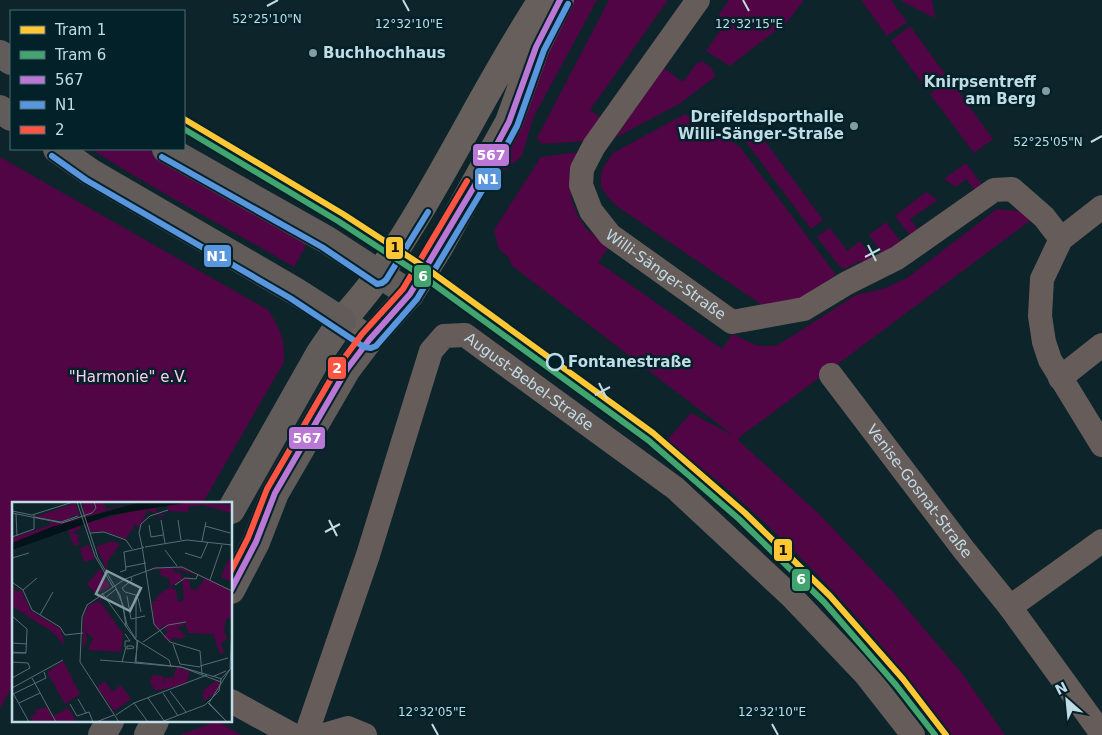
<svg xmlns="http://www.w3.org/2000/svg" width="1102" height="735" font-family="'DejaVu Sans',sans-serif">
<rect width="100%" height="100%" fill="#0d242a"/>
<path fill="#510545" d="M571 0H597L533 118 522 156 501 173 517 132 530 81Z
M609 0H668L590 110 604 120 588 141 542 144 537 138Z
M729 0H804L788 21 730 66 706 51 722 28 714 22Z
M861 0H891L907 22 887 36Z
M901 0H932L935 18 903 2Z
M910 26 945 74 926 88 891 41Z
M702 61 712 68 715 77 679 104 615 138 664 68 683 82 696 64Z
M950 80 993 139 974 153 930 94Z
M685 114 740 147 836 275 792 304 765 307 618 207 608 197 601 187V175L604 166 613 153Z
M759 133 823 220 811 229 746 142Z
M91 149H147L308 242 294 267C227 227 156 191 91 149Z
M580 152 571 188V199L578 216 586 229 609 247 598 262 722 349 733 334C751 343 757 349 778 345L856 295 883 289 907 278 997 209 1020 211 1031 220 737 439 819 514 892 591 961 672 1005 735H952C884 644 808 557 720 483 703 469 684 455 666 441L691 413 734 436 511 265 510 259 499 249 494 230 541 157Z
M0 157 268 310C280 329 285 338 284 362L202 504H14V682L0 709Z
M966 163 983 186 976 192 966 179 956 187 944 179Z
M926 192 938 200 910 219 920 232 912 238 895 216Z
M886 222 904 246 884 256 869 235Z
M830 228 847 251 860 241 874 260 858 262 845 269 839 266 817 237Z
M217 721 241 735H180Z"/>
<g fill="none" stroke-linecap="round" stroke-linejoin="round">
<g stroke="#665d5a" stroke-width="24">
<path id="s1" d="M698 0 594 146 582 169 581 185 591 211 610 235 732 322 804 309 847 283 897 258 994 190 1012 189 1044 217 1061 239"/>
<path d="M1102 207 1061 239 1042 279 1040 316 1044 342 1050 360 1102 445"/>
<path id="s2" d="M831 375 964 550 1010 607 1102 734"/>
<path d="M1060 378 1102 345"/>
<path d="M1010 607 1102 541"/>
<path d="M231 701 293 735"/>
<path id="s3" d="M306 735 368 555 431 351 444 336 465 335 675 488 792 597 866 675 913 735"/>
<path d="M324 735 348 728 365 735"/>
</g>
<path stroke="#665f5b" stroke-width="28" d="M410 294 440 246 509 122 536 47 560 0
M369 340 342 321C355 305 369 290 380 273 440 186 484 89 542 0"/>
<path stroke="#615c5a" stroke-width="28" d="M0 54 11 61
M0 109 11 117
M57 149 90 172 295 291 342 321 320 353 231 510
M166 149 327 240 410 294 369 340 347 369 275 493 256 542 231 590
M102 735 110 721
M148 735 155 721"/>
<g stroke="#032129" stroke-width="10">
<path id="bus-1" d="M231 590 256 542 275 493 347 369 369 340 410 294 475 185 509 122 536 47 560 0"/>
</g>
<g stroke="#032129" stroke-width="10">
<path id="bus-2" d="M52 156 86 180 290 298 364 347 371 348 376 346 417 299 483 189 517 126 544 50 568 4
M162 157 322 247 377 284 382 283 386 280 428 212"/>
</g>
<g stroke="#032129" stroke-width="10">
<path id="bus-3" d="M231 571 248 538 267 489 339 365 362 334 403 289 467 181"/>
</g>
<use href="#bus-1" stroke="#ba77d6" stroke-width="6"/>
<use href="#bus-2" stroke="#5a96dd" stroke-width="6"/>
<use href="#bus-3" stroke="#ff5441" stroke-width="6"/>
<g stroke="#032129" stroke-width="10">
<path id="tram-1" d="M184 119 343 214 426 268 653 433 745 513 830 596 903 679 946 735"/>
</g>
<g stroke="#032129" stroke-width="10">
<path id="tram-2" d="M184 129 338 221 421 275 648 440 739 519 824 602 896 685 935 735"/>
</g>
<use href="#tram-1" stroke="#ffc734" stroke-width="6"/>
<use href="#tram-2" stroke="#42a46e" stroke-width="6"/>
</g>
<path fill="none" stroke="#c1dce5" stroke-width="2" d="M403 0 409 11M743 0 749 11M267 6 278 0M1091 142 1102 136M868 245 876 261M865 257 880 249M599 383 607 399M595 395 610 387M329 520 337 536M325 532 340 524M432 724 438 735M772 724 778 735"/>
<g fill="#829ca4" stroke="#032129" stroke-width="2">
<circle cx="313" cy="53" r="5"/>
<circle cx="1046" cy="91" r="5"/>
<circle cx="854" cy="126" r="5"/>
</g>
<circle fill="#032129" stroke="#c1dce5" stroke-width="2.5" cx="555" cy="362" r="8"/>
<g text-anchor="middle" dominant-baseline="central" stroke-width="5" stroke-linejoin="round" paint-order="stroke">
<g font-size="15" font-weight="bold" fill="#c1dce5" stroke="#032129" text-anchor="end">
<text x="323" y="53" text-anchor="start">Buchhochhaus</text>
<text x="1036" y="82">Knirpsentreff<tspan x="1036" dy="17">am Berg</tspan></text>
<text x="844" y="117">Dreifeldsporthalle<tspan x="844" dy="17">Willi-Sänger-Straße</tspan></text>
</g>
<g font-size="15" fill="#c1dce5" stroke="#032129">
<text stroke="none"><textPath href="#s1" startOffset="348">Willi-Sänger-Straße</textPath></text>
<text stroke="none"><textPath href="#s3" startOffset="524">August-Bebel-Straße</textPath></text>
<text stroke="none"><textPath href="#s2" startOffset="146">Venise-Gosnat-Straße</textPath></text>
</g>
<g font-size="15" font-weight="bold" fill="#c1dce5" stroke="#032129" text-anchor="start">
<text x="568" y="362">Fontanestraße</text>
</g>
<g font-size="15" fill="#fecced" stroke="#032129">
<text x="128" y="377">"Harmonie" e.V.</text>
</g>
</g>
<g transform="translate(12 502)">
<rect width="220" height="220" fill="#0d242a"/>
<path d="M71 0H82L81 10 83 0H92L94 7 115 2 72 16 75 13 71 14ZM179 0 220 3V11L190 3 176 5 177 10 155 9 156 2ZM63 1 68 15 65 16V12L52 19 23 15ZM141 4H144L145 11 155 14H149L148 17 147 13 136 8 130 18 136 13 116 37 125 25 124 21 113 37 92 29 77 30 74 21ZM69 17 40 25 0 41V36L38 23V20ZM68 23 69 27 60 30 68 34 65 36 68 42 62 44 56 28ZM100 39 108 42 95 60 96 70 84 45ZM77 43 83 57 72 60 68 46ZM216 58 220 59V80L209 75ZM169 65 191 75 162 66 161 70 168 71 171 77H178V87L184 88 189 80 184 92 193 75 220 89V115L214 117 212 129 215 136 209 142 212 150 208 152 201 132 176 131 173 120 168 121 173 123 165 126 174 134 169 137 161 135 159 140 151 135 155 131 152 124 145 128 142 122 140 99H145V94L158 85 164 88 166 100 172 98 170 78 158 85 157 76 148 73 149 67 136 69 145 66ZM88 67 98 85 83 91 75 82ZM0 86 6 90 9 87 19 109 49 127 53 144 42 131 0 104ZM91 95 92 97 84 100 90 102 111 132 109 150 76 148 81 136 73 129 75 137 71 147V117L75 105ZM51 159 68 192 53 202 35 170ZM164 165 178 169 174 182 144 189 138 181 140 173 151 174 153 182V176L162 175ZM93 179 100 190 109 183 119 197 102 209 85 185ZM204 179 207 180V186L203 191 192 199 190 192 182 195 193 191 191 188ZM35 205 43 220H21L18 215 24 212 23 208ZM56 206 65 220H44L41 214Z" fill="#510545"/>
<path d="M129 0H179L98 13 0 48V41L40 25Z" fill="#011218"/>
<path fill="none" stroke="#556e75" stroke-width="1" d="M65 0 83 54 101 85M68 0 86 56 108 93 115 123 125 139 124 160 169 165 210 177M0 9 20 13 61 0M0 11 50 21 80 11 84 6 82 0M4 12 5 34M22 15 49 20 66 14M149 18 153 41M166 18 169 38M137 23 139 35 151 33M193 24 218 31M78 31 92 30 114 38 120 47M0 35 22 27V13M190 39 194 20M130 44 127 31 129 22 138 14 156 8M133 45 175 38 220 43M132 46 130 44 142 122 158 140 188 149 190 172M153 48 165 64M173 51 189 56 196 40M0 56 17 51M114 65 134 61M108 70 114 68 112 50 130 46M119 75 120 78 110 86 113 90 124 93M198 78 210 43M0 80 11 88 20 108 48 125 53 133 71 131M163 83 173 76 184 77 186 72M11 88 25 76M90 91 123 137 157 158 159 164M124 93V136M115 94 119 117 133 114M93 96 104 87 111 103 114 125M122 97 126 96 129 110M28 113 41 90M0 114 15 127 14 151M131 140 156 123 174 120M0 141 15 142M161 142 168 162 188 165M115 144H121L122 146 115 147ZM113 145V139H118L113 132M0 150 14 151H0M88 158 125 161M0 160 16 161 18 166 0 176M110 160 114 145M123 161 169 165 209 180M123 161 126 138M188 164 216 156M218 166 220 127M200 175 214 169M20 176 44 220M0 186 51 158M158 189 174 210M1 191 17 220M151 191 166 214M1 192 34 176 32 170M136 196 153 220M66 197 74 211M7 201 28 191M122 201 136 220M196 201 215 220M58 202 65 214 77 210 81 220M104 213 122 201 195 173M84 220 102 213M107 220 68 160 70 115 75 103 113 77 143 66 170 65 220 89M149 220 193 203 207 189 209 177 220 165M215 220 197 201 220 164"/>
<path fill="#829ca4" fill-opacity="0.15" stroke="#829ca4" stroke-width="2.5" d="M95 69 129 86 118 109 84 92Z"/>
<rect width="220" height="220" fill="none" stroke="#c1dce5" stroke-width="2.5"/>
</g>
<g font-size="12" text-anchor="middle" fill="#c1dce5" stroke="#032129" stroke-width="5" stroke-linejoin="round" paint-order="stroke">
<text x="267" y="23">52°25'10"N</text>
<text x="409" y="28">12°32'10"E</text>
<text x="749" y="28">12°32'15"E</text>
<text x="1048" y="146">52°25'05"N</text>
<text x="432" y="716">12°32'05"E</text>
<text x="772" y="716">12°32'10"E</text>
</g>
<g stroke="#032129" stroke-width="2">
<rect x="472" y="143" width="38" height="24" rx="5" fill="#ba77d6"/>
<rect x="474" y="167" width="28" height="24" rx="5" fill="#5a96dd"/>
<rect x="385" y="236" width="19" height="24" rx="5" fill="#ffc734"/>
<rect x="203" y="244" width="29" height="24" rx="5" fill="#5a96dd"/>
<rect x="413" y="264" width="19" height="24" rx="5" fill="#42a46e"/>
<rect x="327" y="356" width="20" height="24" rx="5" fill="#ff5441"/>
<rect x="288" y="426" width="38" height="24" rx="5" fill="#ba77d6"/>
<rect x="773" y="538" width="20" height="24" rx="5" fill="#ffc734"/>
<rect x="791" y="568" width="20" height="24" rx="5" fill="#42a46e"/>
</g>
<g font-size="14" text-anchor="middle" font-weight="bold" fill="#fff">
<text x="491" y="160">567</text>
<text x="488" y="184">N1</text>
<text x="217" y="261">N1</text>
<text x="423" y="281">6</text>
<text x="337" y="373">2</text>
<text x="307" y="443">567</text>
<text x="801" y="584">6</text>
</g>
<g font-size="14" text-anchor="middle" font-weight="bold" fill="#111">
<text x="395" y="252">1</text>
<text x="783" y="555">1</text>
</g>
<rect x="10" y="10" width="175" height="140" fill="#032129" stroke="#4f6c74"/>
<rect x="20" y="26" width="25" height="8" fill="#ffc734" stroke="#4f6c74"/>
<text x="55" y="35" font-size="15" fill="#c1dce5">Tram 1</text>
<rect x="20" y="51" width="25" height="8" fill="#42a46e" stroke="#4f6c74"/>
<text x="55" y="60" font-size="15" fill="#c1dce5">Tram 6</text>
<rect x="20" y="76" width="25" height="8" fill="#ba77d6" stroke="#4f6c74"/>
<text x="55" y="85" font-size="15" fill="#c1dce5">567</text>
<rect x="20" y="101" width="25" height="8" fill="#5a96dd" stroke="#4f6c74"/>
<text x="55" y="110" font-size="15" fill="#c1dce5">N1</text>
<rect x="20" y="126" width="25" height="8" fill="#ff5441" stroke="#4f6c74"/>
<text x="55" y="135" font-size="15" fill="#c1dce5">2</text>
<g transform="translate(1067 700) rotate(333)" stroke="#032129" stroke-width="4" paint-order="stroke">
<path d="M0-4L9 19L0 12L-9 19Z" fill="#c1dce5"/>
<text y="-8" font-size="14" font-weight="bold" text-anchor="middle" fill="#c1dce5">N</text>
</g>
</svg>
